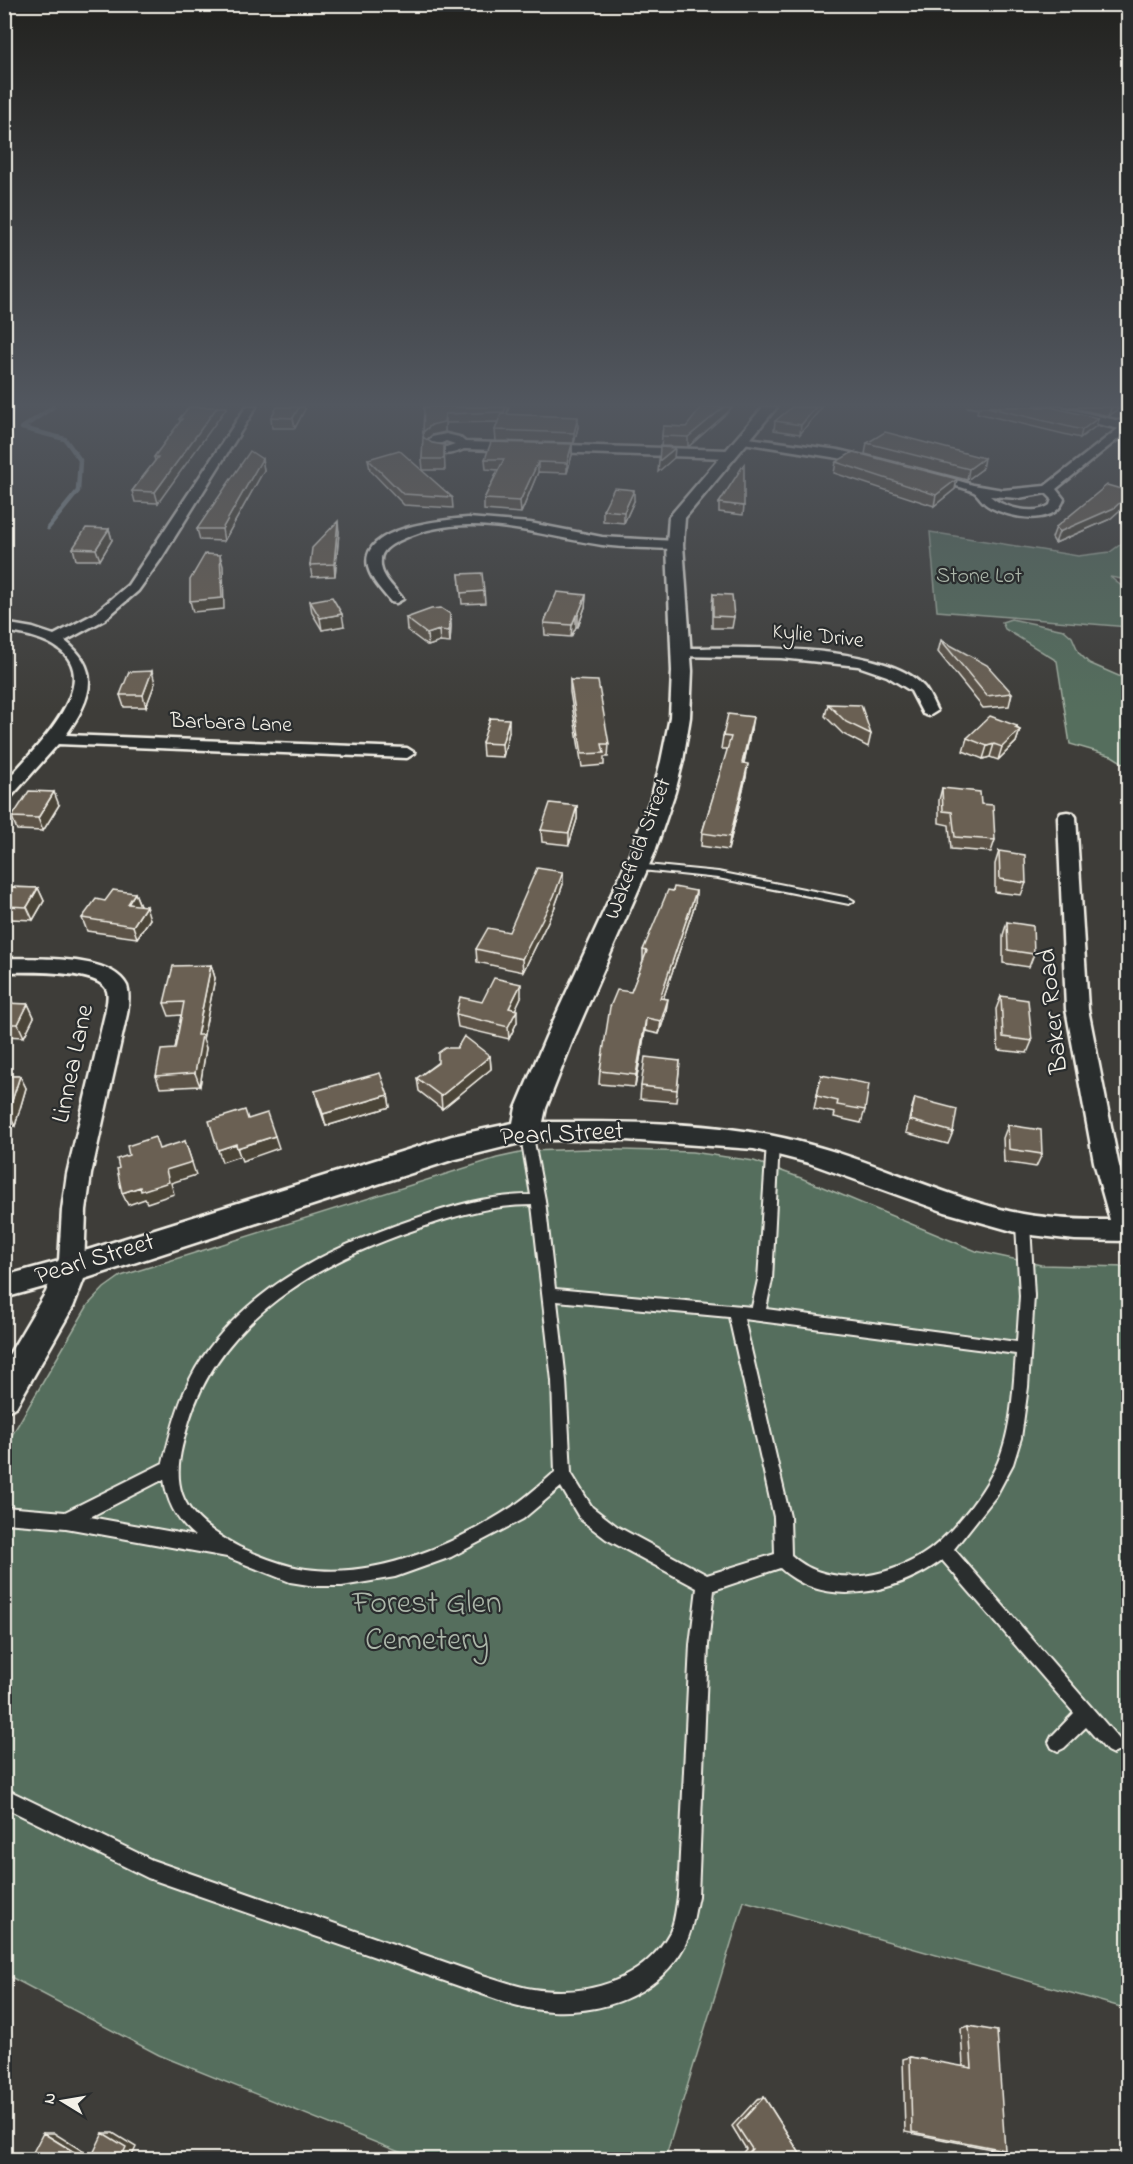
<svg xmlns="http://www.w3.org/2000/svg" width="1133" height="2164" font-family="'Indie Flower',sans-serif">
<rect width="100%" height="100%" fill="#3e3d39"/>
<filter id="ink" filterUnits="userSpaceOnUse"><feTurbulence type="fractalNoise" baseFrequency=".0167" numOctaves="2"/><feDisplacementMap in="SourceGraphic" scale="12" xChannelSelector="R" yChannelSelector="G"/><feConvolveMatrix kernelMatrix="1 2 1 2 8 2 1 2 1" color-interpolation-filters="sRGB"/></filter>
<g filter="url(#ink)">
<path fill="#546e5d" stroke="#a4b0a2" stroke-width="1.5" d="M930 532 1078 556 1110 552 1128 539V580L1110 577 1128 591V627L937 611Z
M1011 619 1064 630 1072 637 1079 653 1089 663 1128 680V766L1112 756 1070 744 1057 661 1005 629 1002 622Z
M588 1149 692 1152 754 1161 801 1178 976 1251 1041 1265 1128 1267V2009L744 1901 665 2159 419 2160 159 2055 5 1974V1447L88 1305 104 1288 121 1276 497 1158 529 1151Z"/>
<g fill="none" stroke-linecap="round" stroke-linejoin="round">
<path stroke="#909ca1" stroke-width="4.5" d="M48 528 78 491 80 460 65 439 22 428 53 407"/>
<g stroke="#f4f1e8" stroke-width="4">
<path id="service" d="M636 864 718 872 849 898 854 901 849 904 718 878 632 869V865Z
M526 1126 530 1128 532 1131 545 1200 555 1289 752 1307 758 1280 767 1143 769 1140H777L779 1143 772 1280 766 1309 1017 1342 1020 1296 1016 1224 1018 1220 1023 1219 1028 1220 1030 1224 1034 1296 1028 1387 1021 1438 1013 1464 996 1496 954 1549 1119 1739 1122 1745 1119 1751 1113 1754 1107 1751 1086 1727 1064 1748 1058 1751 1052 1748 1049 1742 1052 1736 1074 1713 942 1560C896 1593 826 1610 780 1568L714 1590 708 1645 698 1896C694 1913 693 1929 685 1945 652 2008 571 2023 508 2003L148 1878 4 1807V1788L152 1860 479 1974C497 1979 514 1986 533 1989 586 1997 643 1982 670 1932 675 1922 676 1908 678 1896L690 1645 697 1588 606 1539 580 1519 561 1487 523 1519 451 1557 395 1577 342 1586H315L290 1582 227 1557 66 1528 4 1523V1507L65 1512 163 1463C172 1427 181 1389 203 1357 252 1286 331 1247 411 1220 451 1206 488 1195 531 1195L520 1131 522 1128ZM532 1205 552 1381 555 1472C541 1484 527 1497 512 1507 454 1545 377 1579 306 1569 283 1566 260 1556 239 1547 218 1536 190 1518 182 1494 174 1470 182 1445 189 1421 220 1319 319 1262 414 1230 454 1216 490 1205 532 1205ZM557 1301 729 1317 774 1517 775 1554 707 1575 618 1527 592 1507 571 1473 566 1381ZM744 1319 1016 1354C1013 1390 1012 1429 998 1462 985 1491 961 1522 938 1543 900 1577 830 1592 791 1555L790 1517ZM164 1479C167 1503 177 1521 195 1536L90 1517Z"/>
</g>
<g stroke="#f4f1e8" stroke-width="5">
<path id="minor" d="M246 407H256L161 559 138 591 104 620 65 641C103 670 90 701 66 735L407 748 415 753 407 758 58 744 10 798 4 799V783C52 731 134 649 4 631V623L33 628 54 635 94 614 128 585Z
M1128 424V431L1056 489 1064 499C1055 527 1010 518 990 507 983 504 978 494 974 492 959 485 939 483 924 479L922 476 928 472 973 485 1003 490 1045 486 1123 425ZM1046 493 1052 499 1050 505C1035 516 1003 508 990 496L1019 498Z
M446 434 459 437 465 442 728 450 734 454 728 458 464 449C451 455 435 457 424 445L432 437ZM446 441 455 444 446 447 437 445Z
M741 437 838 450 880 460 882 463 876 467 838 458 737 442 735 440Z
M468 518 530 523 602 537 675 541 682 545 675 549C651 548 626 548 602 545 537 535 466 509 403 539 394 543 381 549 381 560 379 576 395 588 403 599L396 603 391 602C383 592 371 580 368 567 359 527 443 520 468 518Z
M682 648C737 648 887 642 924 687 929 693 933 703 937 711L929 716 923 714 911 691 887 676 858 666 781 658 677 656 674 653 677 650Z
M1067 812 1073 813 1076 817 1088 1009 1118 1162 1128 1199V1241L1075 1240 1023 1234 945 1212 809 1163 754 1149 626 1140H526L518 1137 514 1131 518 1125 526 1122C621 1122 719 1119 811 1145 883 1164 950 1200 1023 1214 1052 1219 1081 1220 1110 1220L1094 1162 1066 1009 1058 817 1061 813Z
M4 958C34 959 112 954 127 986 130 995 128 1005 127 1014L91 1174 86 1210 84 1269 80 1277 4 1298V1276L59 1261 62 1210 67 1174 105 1014C106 1007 109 998 107 991 100 969 24 972 4 972Z"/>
</g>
<g stroke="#f4f1e8" stroke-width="5">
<path id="tertiary" d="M763 407H777L685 518 683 545 692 671 690 717 683 761 675 792 654 854 574 1037 546 1108 541 1131 536 1139 452 1160 84 1279 73 1307 16 1407 4 1412V1363L46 1292 59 1259 452 1136 513 1123 516 1108 546 1037 630 854 653 792 661 761 670 717 672 671 667 545 669 517Z
M1036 407H1060L1128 423V431L1038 410Z"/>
</g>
<use href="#service" fill="#2a2d2e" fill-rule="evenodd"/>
<use href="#minor" fill="#2a2d2e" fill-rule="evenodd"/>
<use href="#tertiary" fill="#2a2d2e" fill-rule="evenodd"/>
</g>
<path fill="#5c5347" stroke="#f4f1e8" stroke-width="1.5" d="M189 407 158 503 135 502 132 491 155 461 154 457 180 422 179 419Z
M424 407H509L507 415 578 427 574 443 496 441 495 430 498 422 445 423V432L432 435 426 440 432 443 444 445 445 470H423L422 459 424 438Z
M822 407 800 434 774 430 775 421Z
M966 407H1050L1096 426 1080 438 977 413 978 409Z
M1069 407H1121L1109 416Z
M305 409 295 428H272L271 417Z
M728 412 688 447 661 446 663 426 686 427Z
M867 443 982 469 967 480 865 454Z
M572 444V455L567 473 538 472 521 513 484 510V499L498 470 486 469 485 459Z
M262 459 264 470 224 541 200 540 197 529Z
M368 459 452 497 453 508 404 505 370 470Z
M836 462 957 479 955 489 934 506 834 473Z
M634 501 624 523 603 521V510Z
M719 503 744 506 743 515 719 512Z
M1110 519 1055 543 1052 538 1056 527Z
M109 529 112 540 100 560H76L73 548Z
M339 532 335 576 312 577 310 565Z
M459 574 484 591 485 603 462 604Z
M713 594 734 617 732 628H712V606Z
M586 595 585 607 578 627H576L571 637 545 635 544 623Z
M310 601 344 626 322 630 312 613Z
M450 614 451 626 450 643 440 642 428 646 407 630 406 618Z
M941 640 1012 693 1009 706 983 708 938 652Z
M570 680 609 744 608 757H604V765L582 767 570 692Z
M155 683 146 707H124L120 695Z
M828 704 871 734 868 747 843 734 825 716Z
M1017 726V728L1020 730 1016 742 998 760 990 757 983 759 963 751 967 738Z
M751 729 744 763 746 777 728 850 701 846 702 833 728 749H721L723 736Z
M509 732 503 757 483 756 482 743Z
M942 788 981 804 995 840 991 852 951 849 949 825 939 823V800Z
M59 805 43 831 17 830 12 817Z
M577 806V819L569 845 542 842 541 830Z
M999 851 1026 883 1021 895 995 892V864Z
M1128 870V891L1126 875Z
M563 884 554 909 523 972 477 962 476 949 509 932Z
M4 887 38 888 44 901 33 920 12 919 9 923H4Z
M673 891H696L695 904 663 999 666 1012 659 1034 645 1031 635 1087 599 1084 600 1071 643 962V950Z
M135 893 140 905 150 919 137 938 87 931 82 918 105 901Z
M1007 922 1034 954 1029 967 1003 963V935Z
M211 965 215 978 203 1039 206 1048 200 1086 160 1088 156 1076 175 1049 181 1015 169 1016 164 1003Z
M4 996H9L12 1004H28L34 1017 24 1037 4 1036Z
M1001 996 1032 1041 1027 1053 998 1050 996 1009Z
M521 997 515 1009 517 1022 509 1039 458 1027 456 1014 482 1002Z
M457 1048 490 1056 491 1069 442 1109 419 1091 417 1078Z
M680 1061 676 1102 640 1099 641 1086Z
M821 1075 865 1110 861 1123 834 1117 835 1113 814 1109Z
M4 1076H20L26 1088 15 1126H8L4 1135Z
M315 1091 388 1095 390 1107 326 1126 318 1103Z
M915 1098 953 1132 948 1144 906 1133 911 1111Z
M1008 1125 1042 1154 1036 1167 1004 1162 1003 1138Z
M969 2026 1005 2150H996L905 2132 903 2059 910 2057 963 2067 961 2028Z
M764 2097 804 2160H736L746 2149 732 2126 757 2099Z"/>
<path fill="#4b4439" stroke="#f4f1e8" stroke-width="1.5" d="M217 407H227L158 503 155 492Z
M299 407H304L305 409 295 428 293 418Z
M506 407H509L504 422V412Z
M724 407H732L728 412 688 447V437Z
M816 407H822L800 434 801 425Z
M1113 407H1121L1109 416 1111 408Z
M445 414V432L432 435 424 442 423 432Z
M578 417V427L574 443V433Z
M1098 418 1096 426 1080 438 1082 430Z
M572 444V455L567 473V463Z
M675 448 674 458 658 472 659 461Z
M984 458 982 469 967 480 969 469Z
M262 459 264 470 224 541 222 529Z
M538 462V472L521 513 520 501Z
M957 479 955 489 934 506 936 495Z
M634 490V501L624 523V512Z
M1128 495V503L1110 519 1055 543 1059 532Z
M338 521 339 532 335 576 334 564Z
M109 529 112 540 100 560 96 549Z
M220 555 223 566 224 609 193 612 190 601Z
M586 595 585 607 578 627V615Z
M342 614 344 626 322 630 320 618Z
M450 614 451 626 450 643 449 631Z
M576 615V627L571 637 572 625Z
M439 630 440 642 428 646 427 634Z
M152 671 155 683 146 707 143 695Z
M4 695 8 706 4 707Z
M753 717 751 729 741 776 742 763Z
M509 719V732L503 757 502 744Z
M1017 726 1015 735 1020 730 1016 742 998 760 1002 747Z
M994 744 990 757 983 759 987 746Z
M748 764 746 777 728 850 730 837Z
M54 792 59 805 43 831 38 818Z
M577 806V819L569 845V833Z
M563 872V884L554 909 523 972 522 959Z
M38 888 44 901 33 920 27 907Z
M696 891 695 904 659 1011 660 998Z
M135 893 140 906 128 904Z
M6 906 12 919 9 923 4 912V908Z
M146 906 150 919 137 938 133 926Z
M211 965 215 978 203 1039 206 1048 200 1086 195 1073 197 1035Z
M521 984V997L510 1021 509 1008Z
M9 996 15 1009 5 1003Z
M668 999 666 1012 659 1034 661 1021Z
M28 1004 34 1017 24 1037 18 1024Z
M517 1010V1022L509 1039 508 1027Z
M646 1018 645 1031 635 1087 636 1075Z
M490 1056 491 1069 442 1109 441 1096Z
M20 1076 26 1088 15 1126 8 1113Z
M388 1095 390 1107 326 1126 323 1114Z
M4 1121 8 1126 4 1135Z
M275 1136 279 1148 242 1161 237 1148Z
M185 1141 196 1175 171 1183 174 1194 147 1203 145 1199 128 1205 122 1193 140 1187 166 1170Z
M236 1144 240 1156 222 1162 218 1150Z
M43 2133H54L97 2160H87Z
M103 2133H113L136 2147 130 2160H120Z"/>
<path fill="#6b6152" stroke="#f4f1e8" stroke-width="1.5" d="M189 407H217L155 492 132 491 158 457H154L182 419H179Z
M277 407H299L293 418 271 417Z
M424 407H506L504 412 445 414 444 422 431 425 423 432Z
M702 407H724L688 437 662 436 663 426 686 427Z
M792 407H816L801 425 775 421Z
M987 407H1050L1098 418 1082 430Z
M501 414 578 417 574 433 495 430Z
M885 432 984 458 969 469 867 443Z
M423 437 432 443 444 445V459H422Z
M491 442 572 444 567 463 538 462 520 501 484 499 504 459H485Z
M660 447 675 448 659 461Z
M399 450 452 497 403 494 368 459Z
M250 451 262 459 222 529H197Z
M853 452 957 479 936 495 836 462Z
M744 464V506L719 503Z
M1107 485 1128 491V495L1114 508 1059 532 1056 527Z
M614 488 634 490 624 512 603 510Z
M338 521 334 564 310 565 312 548Z
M86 528 109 529 96 549 73 548Z
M205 554 220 555 222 598 190 601V580Z
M482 573 484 591 461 593 459 574Z
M557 592 586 595 578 615H576L572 625 544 623Z
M713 594 732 595 734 617 713 616Z
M332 597 342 614 320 618 310 601Z
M441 608 450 614 449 631 439 630 427 634 406 618 431 609Z
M941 640 987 665 1012 693 987 696Z
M152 671 143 695H120L129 672Z
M570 680 598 681 609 744H602L604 753 582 754Z
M828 704 861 705 871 734 846 722Z
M728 714 753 717 742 763 748 764 730 837 702 833 731 737 723 736Z
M990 716 1017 726 1015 728 1020 730 1002 747 994 744 987 746 967 738Z
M490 718 509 719 502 744 482 743Z
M942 788 980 792 981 804 993 805 995 840 955 837 952 812 943 811Z
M29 791 54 792 38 818 12 817Z
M550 803 577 806 569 833 541 830Z
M999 851 1025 855 1026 883 1000 879Z
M537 868 563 872 554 896 522 959 476 949 488 928 509 932Z
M4 887 38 888 27 907 6 906 4 908Z
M674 887 696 891 660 998 668 999 661 1021 646 1018 636 1075 600 1071 610 1007 617 990 631 992 647 951 643 950 668 890 673 891Z
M113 890 135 893 128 904 146 906 133 926 82 918 96 899 105 901Z
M1007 922 1033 926 1034 954 1008 950Z
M211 965 197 1035H202L195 1073 156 1076 161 1050 175 1049 184 1002 164 1003 173 966Z
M494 978 521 984 509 1008 517 1010 508 1027 456 1014 460 997 482 1002Z
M4 996H9L5 1003 28 1004 18 1024H4Z
M1001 996 1028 1000 1032 1041 1003 1037Z
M464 1036 490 1056 441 1096 417 1078 438 1063V1053L445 1048H457Z
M645 1057 680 1061 677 1090 641 1086Z
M380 1073 388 1095 323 1114 315 1091Z
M821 1075 869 1084 865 1110 837 1105 838 1101 817 1096Z
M4 1076H20L8 1113H4Z
M915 1098 957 1109 953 1132 910 1120Z
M245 1110 248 1119 267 1113 275 1136 237 1148 236 1144 218 1150 209 1121Z
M1008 1125 1041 1130 1042 1154 1009 1149Z
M155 1137 159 1149 185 1141 192 1162 166 1170 169 1182 141 1191 140 1187 122 1193 117 1169 119 1168 117 1159 129 1155 127 1146Z
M969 2026 997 2031 1005 2150 912 2132 910 2057 972 2068Z
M764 2097 804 2160H742L752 2149 737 2126Z
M43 2133 87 2160H29Z
M103 2133 126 2147 120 2160H90Z"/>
</g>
<linearGradient id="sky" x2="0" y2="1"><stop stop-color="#22221f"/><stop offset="0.57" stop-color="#52575f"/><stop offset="1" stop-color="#52575f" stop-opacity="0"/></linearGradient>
<rect width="1133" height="710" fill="url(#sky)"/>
<g text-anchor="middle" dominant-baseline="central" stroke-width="4.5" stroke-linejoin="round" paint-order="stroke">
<g font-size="22" fill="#acb6a9" stroke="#2a2d2e">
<text x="979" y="577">Stone Lot</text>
</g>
<g font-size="22" fill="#f4f1e8" stroke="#2a2d2e">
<text transform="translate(818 637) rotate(6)">Kylie Drive</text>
<text transform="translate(231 724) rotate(2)">Barbara Lane</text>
<text transform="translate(639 849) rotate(-69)">Wakefield Street</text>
</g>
<g font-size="26" fill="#f4f1e8" stroke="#2a2d2e">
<text transform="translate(1054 1011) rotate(-96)">Baker Road</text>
<text transform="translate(74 1064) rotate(-78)">Linnea Lane</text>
<text transform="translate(562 1135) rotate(-3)">Pearl Street</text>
<text transform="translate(95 1260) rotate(-17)">Pearl Street</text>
</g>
<g font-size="32" fill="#acb6a9" stroke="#2a2d2e">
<text x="427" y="1604">Forest Glen<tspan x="427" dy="37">Cemetery</tspan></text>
</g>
</g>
<rect width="1133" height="2164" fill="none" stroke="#2a2d2e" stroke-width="24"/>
<rect x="12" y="12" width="1109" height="2140" fill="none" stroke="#f4f1e8" stroke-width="2" filter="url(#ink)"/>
<g transform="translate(63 2101) rotate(281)" stroke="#2a2d2e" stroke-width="4.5" paint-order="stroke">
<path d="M0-4.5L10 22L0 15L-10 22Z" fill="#f4f1e8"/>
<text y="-9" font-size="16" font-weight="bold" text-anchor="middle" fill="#f4f1e8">N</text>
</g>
</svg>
